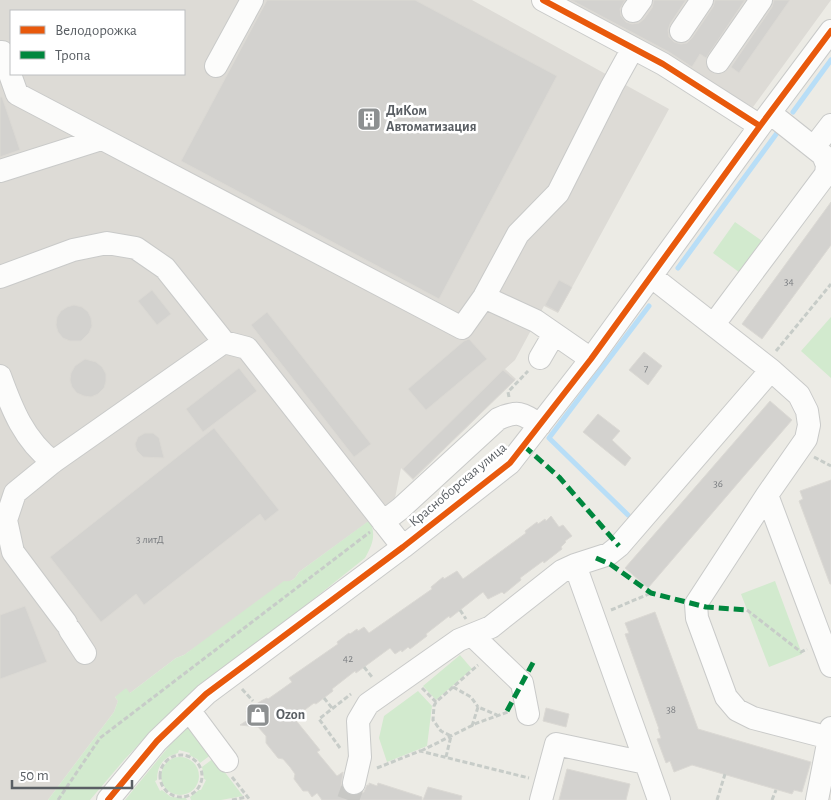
<svg xmlns="http://www.w3.org/2000/svg" width="831" height="800" font-family="'Alegreya Sans',sans-serif">
<rect width="100%" height="100%" fill="#ecebe5"/>
<path fill="#dddbd6" fill-rule="evenodd" d="M0 0H472L669 109 558 313 544 306 515 360 505 369 516 379 413 480 401 468 394 503 299 572 295 578 184 655 176 658 130 693 115 697 118 701 114 712 48 800H0ZM11 11H184V74H11Z
M551 0H831L753 107Z"/>
<path fill="#d2eace" d="M735 222 765 243 743 275 713 253Z
M831 317V378L801 351Z
M370 520C376 536 373 543 365 558L162 720 125 759 90 800H48L114 712 118 701 115 697 126 688 130 693 176 658 184 655 284 581C292 582 295 579 299 572Z
M775 581 802 654 769 667 741 594Z
M460 655 472 669 436 700 423 686Z
M418 691 432 706 427 746 387 762 379 738 384 716Z
M187 727H190L212 754 200 763 197 759 189 755 190 753 179 750 178 753C164 757 157 765 157 780L155 781 160 791 162 790 171 797 186 798 187 800H125L170 745Z
M161 776a19 19 0 1 1 38 0a19 19 0 1 1-38 0Z
M214 758 243 796 221 800H191L190 797 199 790H201L206 780 204 779 202 767Z"/>
<g fill="none" stroke-linecap="round" stroke-linejoin="round">
<path stroke="#b8def7" stroke-width="5" d="M793 112 831 60
M678 268 777 133
M628 515 549 438 649 306"/>
</g>
<path fill="#d3d2cf" stroke="#dbd9d4" d="M267 0H415L557 76 439 299 181 161Z
M571 0H625L620 9 621 16 626 22 632 24 639 23 644 19 652 8 654 0H686L670 24 668 30 669 37 674 42 681 44 687 43 692 38 713 7 715 0H745L706 58 700 54 692 67 669 52Z
M774 0H790L739 73 731 67 772 7Z
M0 97H2L20 150 0 157Z
M831 202V245L762 339 742 324Z
M559 280 572 287 558 312 545 305Z
M152 290 171 314 157 325 138 301Z
M74 305 82 307 88 312 91 318 92 326 89 333 81 341H70L63 338 58 332 56 325 57 317 61 311 67 307Z
M267 312 371 444 354 457 251 325Z
M469 339 487 359 426 410 408 389 464 341Z
M644 352 662 366 648 385 629 370Z
M85 359 96 362 102 367 106 374V381L104 388 98 394 91 397 84 396 77 393 72 387 70 380 71 373 75 366Z
M239 368 257 391 203 432 186 409Z
M503 370 515 380 413 479 403 469Z
M770 401 792 420 648 588 625 568Z
M598 414 620 431 612 440 631 458 625 466 583 432Z
M214 428 279 510 265 521 260 514 144 605 136 594 101 622 50 557Z
M145 433H153L159 438 164 458 143 457 137 451 135 444 138 437Z
M831 480V584H830L799 501 803 499 800 491Z
M551 516 559 527 563 525 572 536 565 541 566 542 561 547 562 549 544 563 543 561 520 578 521 580 504 594 502 592 488 599 483 592 450 618 449 616 426 634 427 636 410 649 408 647 402 652 401 650 395 654 390 648 356 673 355 671 332 689 333 691 316 704 314 703 294 718 320 750 317 752 337 776 343 772 341 786 345 793 352 796H357L364 792 367 785H369V783L377 786 378 783 422 797V800H322L317 793 312 797 308 791H303L294 779 295 774 290 767 283 759 278 758 266 743V736L258 727 240 725 251 718 246 711 261 701 267 698 268 699 278 692 292 682 289 678 338 644 337 642 349 633 350 634 357 629 358 631 364 627 369 633 432 589 431 587 443 577 444 579 457 571 463 579 526 533 525 531 537 522 538 524 545 519 546 521Z
M25 606 47 662 0 679V615Z
M655 612 698 729 811 762 802 792 794 790 792 794 692 765 674 772 670 761 666 763 657 739 661 738 658 729H659L625 634 629 633 625 623Z
M546 708 569 714 566 727 543 721Z
M567 769 630 784 626 800H559Z
M428 787 462 796 461 800H423Z"/>
<g fill="none" stroke-linecap="round" stroke-linejoin="round">
<path stroke="#c8c8c5" stroke-width="22" stroke-dasharray="22 11" stroke-linecap="butt" d="M348 800 354 783"/>
<g stroke="#c9cac9" stroke-width="24">
<path id="minor" d="M543 0 663 64 760 126
M633 11 641 0
M681 31 702 0
M0 52H2L17 94 462 328 484 297 518 234 558 193 612 86 633 48
M718 62 761 0
M216 66 252 0
M814 147 831 125
M0 171 101 139
M0 277 73 250 107 243 136 248 165 268 224 342
M652 277 771 370 799 395 807 411 809 425 806 439 767 495 831 666
M484 297 536 321 591 359
M714 324 826 174 827 165 823 155 770 113
M540 358 554 334
M0 376C12 409 24 440 53 462
M767 495 696 604 697 618 726 697 737 710 753 718 830 738
M383 522 400 509 498 419C518 410 522 413 540 425
M575 565 646 763
M66 623 13 552 6 520 15 493 53 462 224 342 247 348 403 547
M70 630 85 653
M472 635 522 683 528 714
M189 710 227 761
M354 783 360 757 358 721 368 704 459 640 491 627 562 571 575 565 609 554 619 546 771 370
M108 800 157 741 206 694 403 547 510 463 591 359 760 126 831 31
M541 800 556 744 646 763 659 800
M817 800 831 728"/>
</g>
<path stroke="#c7ccc8" stroke-width="3" stroke-dasharray="5 2.5" stroke-linecap="butt" d="M776 351 831 284
M509 397 508 392 528 371
M814 457 831 466
M460 610 466 619
M611 610 651 593
M747 610 801 652 807 649
M364 667 372 677
M453 687 471 697 478 707
M422 688 436 702 478 665
M242 689 253 701
M324 698 332 708
M436 702 434 706 433 720 441 731 451 736 446 757
M472 726 478 707 497 715
M340 748 319 719 351 694
M421 751 477 723 508 712
M160 776a21 21 0 1 1 42 0a21 21 0 1 1-42 0Z
M377 768 420 751 529 778
M232 777 250 800
M58 800 100 738 370 532
M232 800 247 797
M717 800 725 774
M772 800 776 790"/>
<use href="#minor" stroke="#fcfcfb" stroke-width="22"/>
<path stroke="#00873e" stroke-width="5" stroke-dasharray="10 5" stroke-linecap="butt" d="M524 446 559 477 619 546
M596 558 610 564 651 593 706 607 747 610
M507 711 535 659"/>
<g stroke="#fff" stroke-width="9">
<path id="cycleway" d="M543 0 663 64 760 126
M108 800 157 741 206 694 403 547 510 463 591 359 760 126 831 31"/>
</g>
<use href="#cycleway" stroke="#e8590c" stroke-width="6"/>
</g>
<defs>
<g id="building-square" transform="scale(1.25)"><rect x="-9" y="-9" width="18" height="18" rx="4" fill="#8d9091" stroke="#fff"/><path d="M-4-6H4V6H1V3H-1V6H-4ZM-2.5-4.3h1.7v1.8h-1.7ZM.8-4.3h1.7v1.8H.8ZM-2.5-1h1.7V.8h-1.7ZM.8-1h1.7V.8H.8Z" fill="#fff"/></g>
<g id="shop-square" transform="scale(1.25)"><rect x="-9" y="-9" width="18" height="18" rx="4" fill="#8d9091" stroke="#fff"/><path d="M-5-2.5h2.3a2.7 3.5 0 0 1 5.4 0H5L5.5 6h-11ZM-1.5-2.5h3a1.5 2.3 0 0 0-3 0Z" fill="#fff"/></g>
</defs>
<g fill-rule="evenodd">
<use href="#building-square" x="369" y="119"/>
<use href="#shop-square" x="258" y="715"/>
</g>
<g text-anchor="middle" dominant-baseline="central" stroke-width="5" stroke-linejoin="round" paint-order="stroke">
<g font-size="11" fill="#7a7d80">
<text x="789" y="281">34</text>
<text x="646" y="368">7</text>
<text x="718" y="483">36</text>
<text x="150" y="539">3 литД</text>
<text x="348" y="658">42</text>
<text x="671" y="709">38</text>
</g>
<g font-size="14" font-weight="bold" fill="#5a5f64" stroke="#fff" text-anchor="start">
<text x="386" y="111">ДиКом<tspan x="386" dy="16">Автоматизация</tspan></text>
<text x="276" y="715">Ozon</text>
</g>
<g font-size="14" fill="#5a5f64" stroke="#fff">
<text transform="translate(458 485) rotate(-40)">Красноборская улица</text>
</g>
</g>
<rect x="10" y="10" width="175" height="65" fill="#ffffff" stroke="#bdbfc1"/>
<rect x="20" y="26" width="25" height="8" fill="#e8590c" stroke="#bdbfc1"/>
<text x="55" y="35" font-size="15" fill="#5a5f64">Велодорожка</text>
<rect x="20" y="51" width="25" height="8" fill="#00873e" stroke="#bdbfc1"/>
<text x="55" y="60" font-size="15" fill="#5a5f64">Тропа</text>
<path d="M12 780v8h120v-8" fill="none" stroke="#5a5f64" stroke-width="2.5"/>
<text x="20" y="780" font-size="15" fill="#5a5f64" stroke="#ffffff" stroke-width="4" paint-order="stroke">50 m</text>
</svg>
